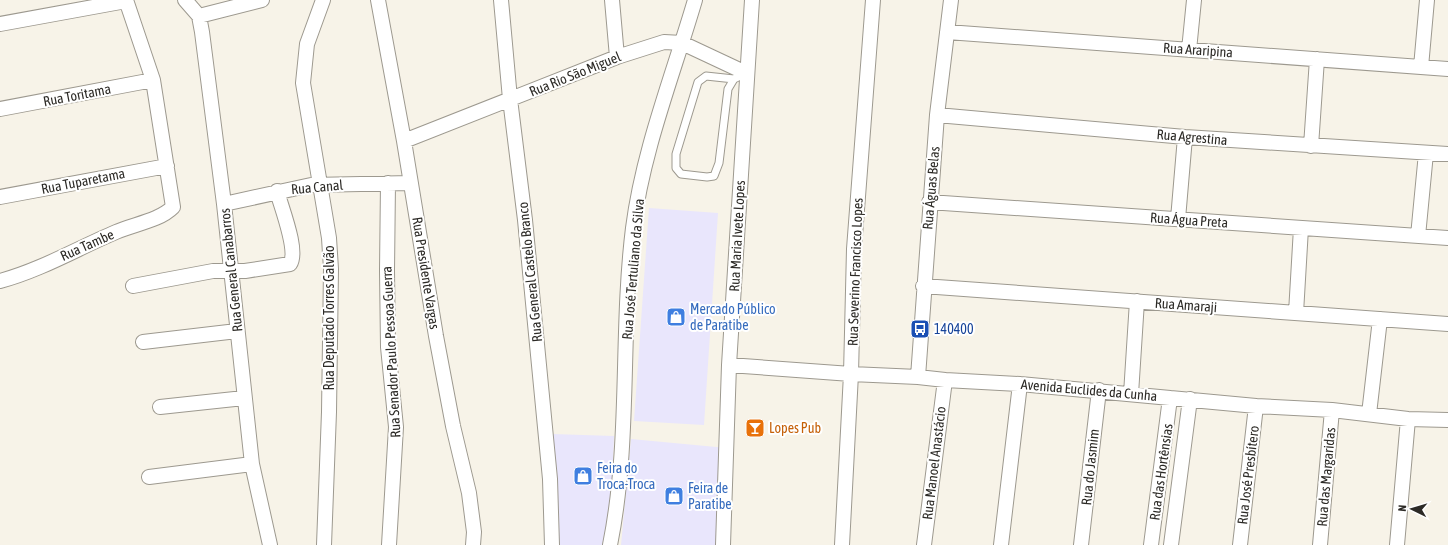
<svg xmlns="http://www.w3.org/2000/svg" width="1448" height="545" font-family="'Asap Condensed',sans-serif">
<rect width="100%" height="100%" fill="#f7f3e8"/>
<path fill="#e9e6fc" d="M649 208 718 213 704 425 634 421Z
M552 434 614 436 611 517 605 545H556Z
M631 439 727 448 718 545H621Z"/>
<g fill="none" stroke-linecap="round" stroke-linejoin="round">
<g stroke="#9d998f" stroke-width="9">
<path id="lane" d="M734 79 728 89 719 163 714 176 707 177 681 174 676 168V154L698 82 706 76 734 79 746 73"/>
</g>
<g stroke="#9d998f" stroke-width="16">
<path id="street" d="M185 0 199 16 202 32 224 204 252 464 270 545
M323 0 307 44 303 83 329 238 331 269 329 412 324 545
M378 0 404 141 436 336 453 426 469 493 474 532 473 545
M501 0 510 99 525 220 550 479 552 545
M612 0 617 57
M199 16 262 0
M0 24 126 1
M947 32 1448 69
M1189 50 1194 0
M1421 67 1427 0
M0 109 153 80
M937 115 1185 137 1448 154
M404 141 617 57 664 42 682 43 746 73
M1311 146 1317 59
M388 183 387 271 388 347 396 427 389 545
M0 197 167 166
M929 202 1448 238
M224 204 311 185 411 183
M1178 219 1185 137
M1418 236 1426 153
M0 281C41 270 78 248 116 232 134 224 159 221 173 207L153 80 126 0
M133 286 213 271H245L290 264C299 251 281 207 277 191
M923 286 1448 324
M1296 313 1301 228
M143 342 237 331
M729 365 851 374 918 377 945 380 1020 384 1256 406 1332 410 1408 419 1448 420
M918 377 937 115 951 0
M1131 394 1137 301
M160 407 244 398
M1369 414 1380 319
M149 477 252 464
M610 545C631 441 620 333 633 228 643 150 673 75 695 0
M723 545 729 365 752 0
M842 545 851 374 854 249 873 0
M924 545 945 380
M1001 545 1020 384
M1081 545 1099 390
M1151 545 1170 398
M1171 545 1190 399
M1240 545 1256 406
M1320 545 1332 410
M1397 545 1408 419"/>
</g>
<use href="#lane" stroke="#fff" stroke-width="7"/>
<use href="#street" stroke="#fff" stroke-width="14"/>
</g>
<defs>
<g id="shop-square" transform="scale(1)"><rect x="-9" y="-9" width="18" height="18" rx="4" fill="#3f7fe0" stroke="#fff"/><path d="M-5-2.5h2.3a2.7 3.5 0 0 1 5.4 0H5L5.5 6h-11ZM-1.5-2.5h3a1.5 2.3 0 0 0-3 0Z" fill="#fff"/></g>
<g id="bus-square" transform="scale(1)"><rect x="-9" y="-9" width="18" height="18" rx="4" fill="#1a4fb4" stroke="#fff"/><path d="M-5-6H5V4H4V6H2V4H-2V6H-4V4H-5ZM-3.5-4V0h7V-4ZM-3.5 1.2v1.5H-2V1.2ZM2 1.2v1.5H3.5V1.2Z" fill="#fff"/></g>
<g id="bar-square" transform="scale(1)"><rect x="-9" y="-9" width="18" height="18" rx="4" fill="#e8710a" stroke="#fff"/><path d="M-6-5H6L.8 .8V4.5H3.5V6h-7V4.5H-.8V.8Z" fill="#fff"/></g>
</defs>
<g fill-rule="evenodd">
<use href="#shop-square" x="676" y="317"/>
<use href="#bus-square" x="920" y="329"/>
<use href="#bar-square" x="755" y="428"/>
<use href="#shop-square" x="583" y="476"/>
<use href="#shop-square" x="674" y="496"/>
</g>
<g text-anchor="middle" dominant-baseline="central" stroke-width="4" stroke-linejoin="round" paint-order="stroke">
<g font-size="14" fill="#2c2a26" stroke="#fff">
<text transform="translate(1198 50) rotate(4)">Rua Araripina</text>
<text transform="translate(575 74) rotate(-22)">Rua Rio São Miguel</text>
<text transform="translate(77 95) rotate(-11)">Rua Toritama</text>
<text transform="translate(1192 137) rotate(5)">Rua Agrestina</text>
<text transform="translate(83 181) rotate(-11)">Rua Tuparetama</text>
<text transform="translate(317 187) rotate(-5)">Rua Canal</text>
<text transform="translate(931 188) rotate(-85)">Rua Águas Belas</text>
<text transform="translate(1189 220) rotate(4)">Rua Água Preta</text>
<text transform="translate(737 236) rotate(-87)">Rua Maria Ivete Lopes</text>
<text transform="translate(87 245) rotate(-24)">Rua Tambe</text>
<text transform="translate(633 269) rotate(-85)">Rua José Tertuliano da Silva</text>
<text transform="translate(231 270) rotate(-96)">Rua General Canabarros</text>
<text transform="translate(530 272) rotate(-96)">Rua General Castelo Branco</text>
<text transform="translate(855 272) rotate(-88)">Rua Severino Francisco Lopes</text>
<text transform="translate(426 273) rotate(81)">Rua Presidente Vargas</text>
<text transform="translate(1186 305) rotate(4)">Rua Amaraji</text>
<text transform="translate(329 318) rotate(-90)">Rua Deputado Torres Galvão</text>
<text transform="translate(391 352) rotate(-93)">Rua Senador Paulo Pessoa Guerra</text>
<text transform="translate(1089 390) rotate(5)">Avenida Euclides da Cunha</text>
<text transform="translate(934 463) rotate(-83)">Rua Manoel Anastácio</text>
<text transform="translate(1090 467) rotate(-84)">Rua do Jasmim</text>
<text transform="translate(1161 472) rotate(-82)">Rua das Hortênsias</text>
<text transform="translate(1248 475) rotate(-83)">Rua José Presbítero</text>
<text transform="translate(1326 477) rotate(-85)">Rua das Margaridas</text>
</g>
<g font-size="14" fill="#366cbe" stroke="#fff" text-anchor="start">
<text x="690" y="309">Mercado Público<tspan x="690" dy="16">de Paratibe</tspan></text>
<text x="597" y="468">Feira do<tspan x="597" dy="16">Troca-Troca</tspan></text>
<text x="688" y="488">Feira de<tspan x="688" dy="16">Paratibe</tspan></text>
</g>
<g font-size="14" fill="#164399" stroke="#fff" text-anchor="start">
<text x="934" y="329">140400</text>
</g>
<g font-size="14" fill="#c56008" stroke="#fff" text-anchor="start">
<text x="769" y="428">Lopes Pub</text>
</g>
</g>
<g transform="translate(1412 509) rotate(275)" stroke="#ffffff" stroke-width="3" paint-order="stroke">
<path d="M0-3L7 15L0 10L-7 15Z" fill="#2c2a26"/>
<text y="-6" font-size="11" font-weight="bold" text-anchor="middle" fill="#2c2a26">N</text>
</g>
</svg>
